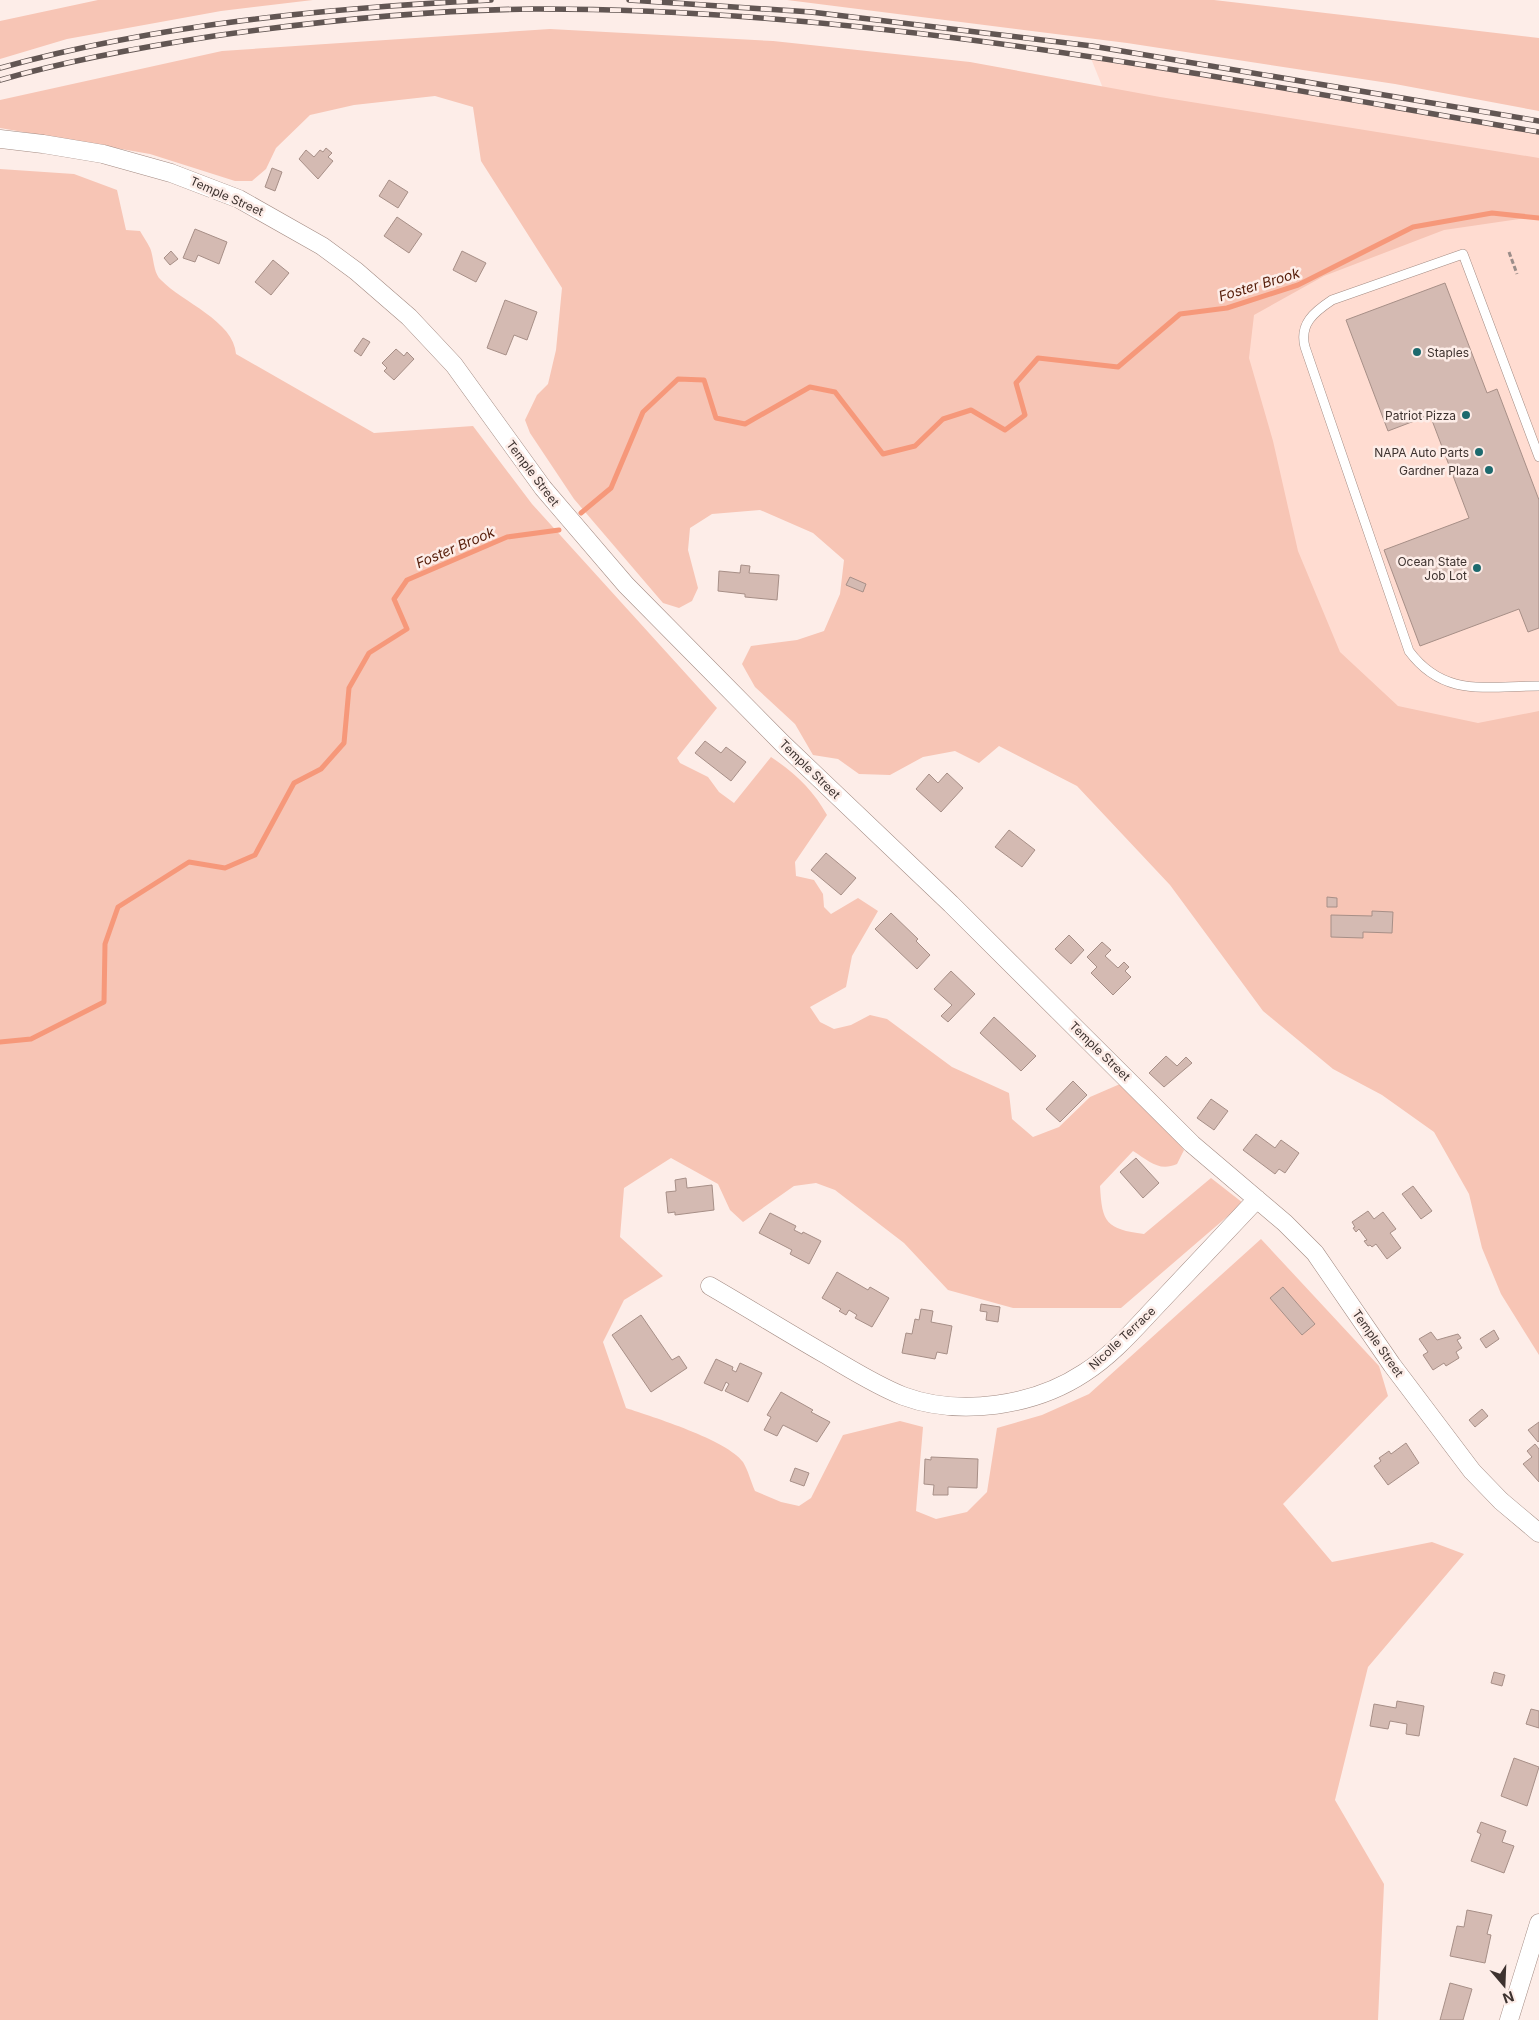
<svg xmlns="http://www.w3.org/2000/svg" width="1539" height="2020" font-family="Inter,sans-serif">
<rect width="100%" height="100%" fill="#fdede8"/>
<path fill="#ffdcd1" d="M1090 56 1539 131V741L1384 786Z"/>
<path fill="#f7c5b5" d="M98 0H313L221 11 67 39 0 59V21Z
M787 0H1214L1539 38V111L1395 84 1127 43Z
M550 29 773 41 970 62 1160 97 1539 158V219L1526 218 1444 230 1324 276 1254 315 1249 358 1273 441 1298 551 1340 652 1398 706 1478 723 1539 711V1355L1501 1294 1482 1248 1469 1194 1434 1132 1382 1095 1333 1069 1263 1011 1170 885 1077 786 999 746 979 763 955 751 923 757 890 775 859 774 838 759 813 755 795 724 755 687 742 664 751 646 797 640 824 631 840 594 844 560 813 533 760 510 712 514 690 528 688 550 698 588 692 601 679 608 663 603 574 499 530 433 525 420 537 395 548 384 556 350 562 288 481 161 473 107 435 96 354 105 310 115 276 148 266 169 252 181H235L150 154 0 128V100L222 51Z
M0 169 74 174 117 190 126 230 140 231C143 236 147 242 150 248 154 257 153 273 161 280 182 302 234 321 236 354L374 433 473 426 532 504 717 708 677 758 680 763 708 777 719 792 734 803 771 757C795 773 813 790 827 815L795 862 796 876 814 880 823 894 824 907 831 914 858 898 878 911 852 956 846 987 810 1007 820 1022 834 1029 851 1025 870 1015 887 1019 952 1067 1009 1093 1012 1119 1033 1137 1059 1127 1090 1097 1127 1081 1184 1150 1177 1164C1159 1172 1149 1161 1133 1151L1100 1186C1102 1223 1106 1229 1144 1234L1211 1178 1243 1203 1121 1308H1013L948 1290 904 1243 835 1190 816 1183 794 1186 743 1222 730 1210 718 1184 671 1158 624 1188 620 1237 663 1276 624 1300 603 1342 626 1408C653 1417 727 1440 743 1462 748 1470 751 1482 755 1491L781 1502 799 1506 811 1498 843 1435 900 1421 923 1427 916 1511 936 1519 967 1512 987 1492 997 1428 1042 1415 1089 1394 1261 1239 1379 1366 1388 1396 1283 1504 1332 1562 1432 1542 1464 1554 1368 1667 1335 1800 1384 1884 1378 2020H0Z"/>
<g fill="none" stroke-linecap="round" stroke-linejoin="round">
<path stroke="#f6987a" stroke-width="5" d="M581 513 611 488 643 412 678 379 704 380 716 418 745 424 810 387 835 392 883 454 915 446 943 419 971 410 1005 430 1025 415 1016 383 1038 358 1118 367 1180 314 1227 308 1298 285 1413 227 1492 213 1539 218
M0 1042 31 1039 104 1002 105 944 118 907 189 862 225 868 255 855 294 783 321 769 344 743 349 688 369 653 407 629 394 599 407 580 507 537 559 530"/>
</g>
<path fill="#d4bab2" stroke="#a78f87" d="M326 148 332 153 328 157 333 161 318 179 299 159 306 150 314 157 320 150 323 152Z
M272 168 282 172 275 191 265 187Z
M389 180 408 192 398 208 379 196Z
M397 217 422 234 409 253 384 236Z
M195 229 227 242 219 264 198 255 195 262 183 258Z
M171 251 178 259 170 265 164 258Z
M462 251 486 263 476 282 453 270Z
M273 260 289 273 271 295 255 282Z
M1445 283 1487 393 1497 389 1539 500V628L1528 632 1519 609 1420 646 1384 550 1469 518 1430 415 1388 431 1346 320Z
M505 300 537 312 527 340 514 335 506 355 487 348Z
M363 338 370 342 361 356 354 351Z
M396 349 404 356 407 352 414 359 394 380 384 371 387 368 382 363Z
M741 565 750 566 749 573 779 575 777 600 745 597V594L718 591 719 571 740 573Z
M850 577 866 584 863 592 846 585Z
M705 741 721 753 726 747 746 762 731 781 695 753Z
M947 773 963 788 941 812 916 789 929 774 938 783Z
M1009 830 1035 850 1022 867 995 847Z
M826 853 856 878 841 895 811 870Z
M1327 897 1337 898V907H1327Z
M1372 911 1393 912 1392 933 1363 932V938L1331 937V915L1372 916Z
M891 913 918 939 916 941 930 955 917 969 875 929Z
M1069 935 1084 950 1071 964 1055 949Z
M1102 942 1111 950 1105 956 1118 968 1124 962 1129 967 1125 971 1131 977 1113 995 1091 973 1097 967 1087 957Z
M951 971 975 994 948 1022 941 1016 952 1005 934 989Z
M994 1017 1036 1056 1021 1071 980 1033Z
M1166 1056 1177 1066 1186 1057 1192 1063 1164 1087 1149 1073Z
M1073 1081 1087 1095 1060 1122 1046 1109Z
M1211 1099 1228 1111 1214 1130 1197 1118Z
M1256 1134 1275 1148 1281 1140 1299 1153 1285 1173 1279 1169 1275 1174 1243 1150Z
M1136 1158 1159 1183 1143 1198 1120 1172Z
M686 1178 687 1188 712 1185 714 1210 675 1215V1212L668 1213 666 1192 676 1191 675 1180Z
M1413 1186 1432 1211 1421 1219 1402 1194Z
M1368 1211 1374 1219 1383 1212 1396 1229 1390 1233 1401 1248 1387 1259 1376 1244 1372 1247 1370 1245 1368 1246 1364 1241 1367 1240 1359 1229 1356 1232 1353 1228 1355 1227 1352 1222Z
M770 1213 796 1226 794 1230 802 1234 803 1232 821 1241 809 1264 790 1254 792 1250 759 1233Z
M837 1272 868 1290 870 1287 889 1298 872 1327 855 1318 857 1315 849 1310 846 1315 839 1311 841 1309 822 1298Z
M1283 1287 1315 1324 1302 1335 1270 1298Z
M981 1304 1000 1307 998 1322 986 1320 987 1312 980 1311Z
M921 1309 933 1311 931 1322 952 1326 947 1354 937 1352 935 1359 902 1353 906 1333 912 1334 915 1319 919 1320Z
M641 1315 672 1360 679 1356 687 1368 651 1392 612 1335Z
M1494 1330 1499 1339 1486 1348 1480 1339Z
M1431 1332 1437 1340 1458 1334 1461 1338 1457 1340 1462 1348 1456 1352 1459 1358 1446 1366 1444 1363 1433 1370 1423 1355 1428 1352 1419 1339Z
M716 1359 733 1367 732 1370 736 1372 740 1363 762 1373 748 1402 725 1391 729 1384 726 1382 722 1391 704 1383Z
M781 1392 813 1410 811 1412 830 1422 817 1442 783 1425 777 1436 764 1430 771 1417 767 1415Z
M1482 1409 1488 1416 1475 1427 1469 1420Z
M1539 1422V1441L1538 1442 1528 1430Z
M1406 1443 1419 1463 1388 1485 1374 1466 1381 1461 1379 1458 1389 1451 1391 1454Z
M1535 1444 1539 1449V1482L1523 1464 1532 1457 1527 1451Z
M931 1457 978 1459 977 1488 948 1487V1495H933L934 1485 924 1484 925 1459 931 1460Z
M795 1468 809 1473 804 1486 790 1481Z
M1494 1672 1505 1675 1502 1686 1491 1683Z
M1397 1701 1424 1706 1419 1736 1406 1734 1407 1724 1390 1721 1388 1729 1370 1726 1374 1704 1396 1708Z
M1531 1709 1539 1711V1728L1526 1724Z
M1514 1758 1539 1767 1527 1806 1501 1796Z
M1481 1822 1506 1831 1502 1842 1514 1846 1504 1873 1471 1861 1481 1834 1477 1832Z
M1467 1910 1492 1915 1487 1934 1491 1935 1485 1963 1450 1956 1457 1926 1464 1927Z
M1450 1983 1472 1989 1463 2020H1440Z"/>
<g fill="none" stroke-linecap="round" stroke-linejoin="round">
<g stroke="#a38b83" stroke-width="10">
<path id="service" d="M1539 457 1463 254 1332 300C1314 312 1299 324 1305 347L1409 651C1444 698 1486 686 1539 686"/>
</g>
<g stroke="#a38b83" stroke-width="19">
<path id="minor" d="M0 139 43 144 103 154 171 173 239 199 322 246 356 271 409 317 454 365 543 488 626 585 783 744 951 904 1192 1144 1285 1223 1315 1253 1392 1365 1472 1471 1501 1501 1539 1533
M710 1286C748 1308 785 1331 823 1353 849 1368 875 1385 903 1396 960 1417 1034 1406 1084 1373 1114 1354 1137 1326 1161 1301 1193 1267 1225 1233 1257 1199
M1509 2020 1539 1923"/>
</g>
<path stroke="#9b8d89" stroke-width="3" stroke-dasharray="5 2.5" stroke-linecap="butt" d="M1509 252 1517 274"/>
<use href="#service" stroke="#fff" stroke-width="9"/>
<use href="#minor" stroke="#fff" stroke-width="18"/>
<g stroke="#625653" stroke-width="5.5">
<path id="rail" d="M629 0 811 12 1092 46 1539 121
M0 68C159 24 327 8 491 0
M0 80C70 60 142 47 214 36 319 21 426 10 533 9 871 8 1207 76 1539 132"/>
</g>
<use href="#rail" stroke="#fdede8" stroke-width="4" stroke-dasharray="11" stroke-linecap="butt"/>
</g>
<g fill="#1d6a6e" stroke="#fdede8" stroke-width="2">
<circle cx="1417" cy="352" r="5"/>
<circle cx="1466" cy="415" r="5"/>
<circle cx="1479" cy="452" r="5"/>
<circle cx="1489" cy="470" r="5"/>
<circle cx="1477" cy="568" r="5"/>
</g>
<g text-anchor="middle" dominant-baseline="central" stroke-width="5" stroke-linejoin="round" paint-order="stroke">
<g font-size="12" fill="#3d322f" stroke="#fdede8">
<text transform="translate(227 196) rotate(24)">Temple Street</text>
<text transform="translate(533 473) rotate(53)">Temple Street</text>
<text transform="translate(810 769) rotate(44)">Temple Street</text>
<text transform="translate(1100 1051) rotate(44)">Temple Street</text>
<text transform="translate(1122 1338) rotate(-43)">Nicolle Terrace</text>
<text transform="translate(1378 1343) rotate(55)">Temple Street</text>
</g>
<g font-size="12" fill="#3d322f" stroke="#fdede8" text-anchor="end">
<text x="1427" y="352" text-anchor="start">Staples</text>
<text x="1456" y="415">Patriot Pizza</text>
<text x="1469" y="452">NAPA Auto Parts</text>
<text x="1479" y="470">Gardner Plaza</text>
<text x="1467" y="561">Ocean State<tspan x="1467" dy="14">Job Lot</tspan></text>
</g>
<g font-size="14" font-style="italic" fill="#561d09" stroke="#fdede8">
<text transform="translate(1259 284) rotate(-17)">Foster Brook</text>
<text transform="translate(455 547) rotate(-23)">Foster Brook</text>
</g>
</g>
<g transform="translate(1504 1985) rotate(161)" stroke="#fdede8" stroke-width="4" paint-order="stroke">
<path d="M0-4L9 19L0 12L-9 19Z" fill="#3d322f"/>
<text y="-8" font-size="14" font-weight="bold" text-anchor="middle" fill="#3d322f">N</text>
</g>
</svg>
